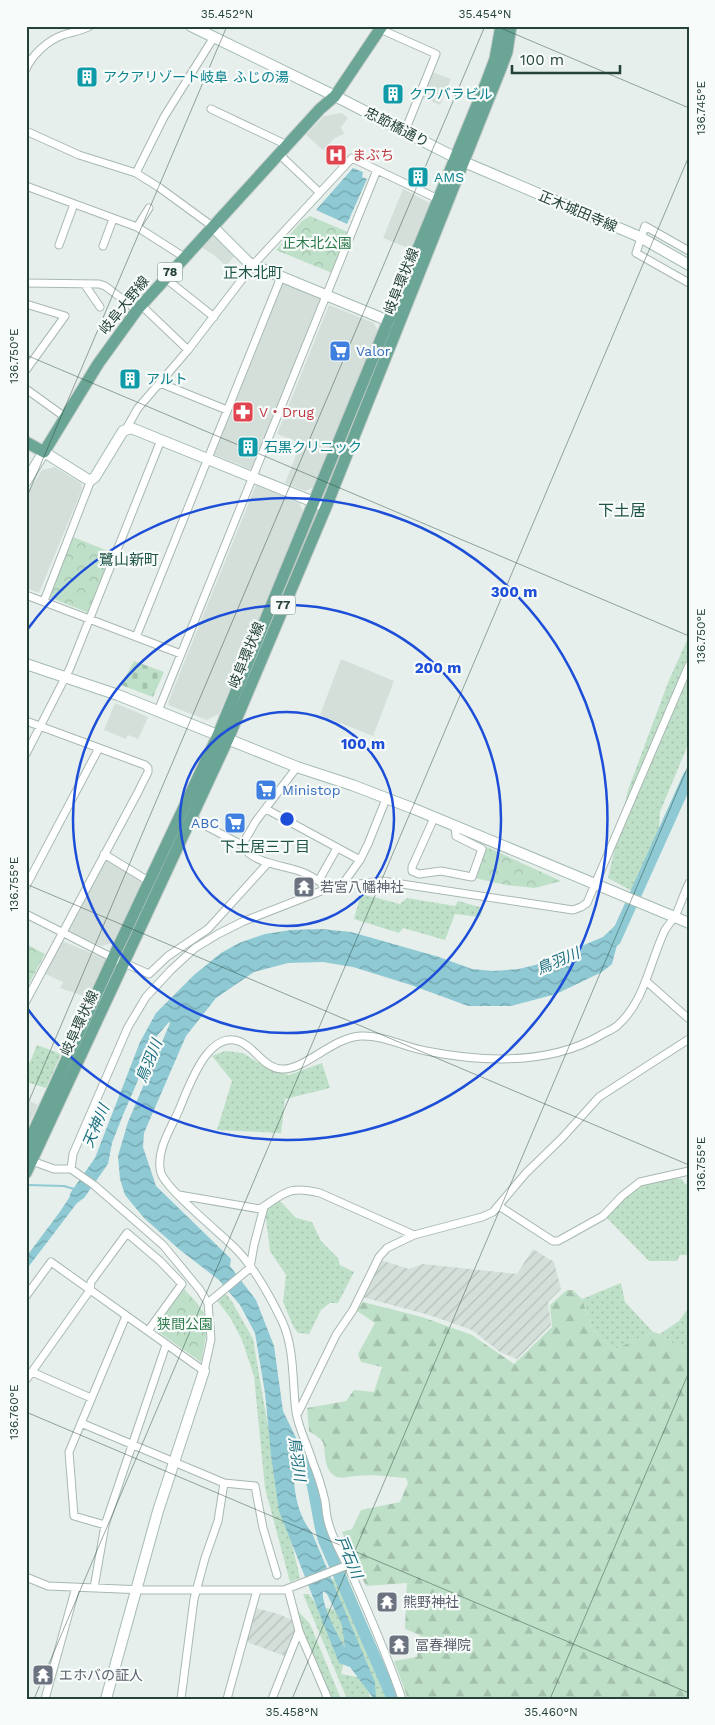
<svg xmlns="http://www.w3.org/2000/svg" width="715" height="1725" font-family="'Work Sans','Noto Sans JP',sans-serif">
<defs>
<pattern id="industrial-furrows" width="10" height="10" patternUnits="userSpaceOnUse" patternTransform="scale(1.25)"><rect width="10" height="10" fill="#d4dfda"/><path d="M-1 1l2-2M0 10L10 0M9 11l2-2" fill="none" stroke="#b6c1bc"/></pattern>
<pattern id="grass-dots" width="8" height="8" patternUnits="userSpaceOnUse" patternTransform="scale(1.25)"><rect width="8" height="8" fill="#bfe0c8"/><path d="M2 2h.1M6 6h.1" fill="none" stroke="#a4c1ad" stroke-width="1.8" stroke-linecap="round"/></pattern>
<pattern id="forest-firs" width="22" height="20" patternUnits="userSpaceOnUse" patternTransform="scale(1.25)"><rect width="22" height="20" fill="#bfe0c8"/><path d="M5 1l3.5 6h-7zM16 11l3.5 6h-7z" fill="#a4c1ad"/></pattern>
<pattern id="cemetery-stones" width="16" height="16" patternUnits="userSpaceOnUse" patternTransform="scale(1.25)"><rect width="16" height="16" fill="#bfe0c8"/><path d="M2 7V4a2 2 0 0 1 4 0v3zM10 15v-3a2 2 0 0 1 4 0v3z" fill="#a4c1ad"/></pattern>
<pattern id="park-crowns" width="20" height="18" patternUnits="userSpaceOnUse" patternTransform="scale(1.25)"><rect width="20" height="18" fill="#bfe0c8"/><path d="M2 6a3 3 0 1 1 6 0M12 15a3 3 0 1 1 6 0" fill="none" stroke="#a4c1ad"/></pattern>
<pattern id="water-waves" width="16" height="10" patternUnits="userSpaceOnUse" patternTransform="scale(1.25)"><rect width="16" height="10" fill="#8ec9d4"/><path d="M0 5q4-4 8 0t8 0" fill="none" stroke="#74a5ad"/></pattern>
</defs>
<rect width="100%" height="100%" fill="#e6efeb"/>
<path fill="#d4dfda" d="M432 72 451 79 440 105 422 97Z
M342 113 348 118 341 127 344 134 335 138 323 150 306 135 324 116Z
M403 189 430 203 411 249 383 238Z
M212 235H216L236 254 226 266 214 255 201 247Z
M284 283 320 298 321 301 254 466 250 469 215 455 213 452 281 284Z
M329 305 374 323 378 330 314 487 305 491 285 483 301 443 277 434Z
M55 467 81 483 82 489 39 593 26 588V495L42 470Z
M256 485 299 503 304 513 219 714 207 720 168 705 169 700Z
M341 659 394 681 373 736 320 715Z
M115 703 148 717 138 739 128 735 126 739 104 730Z
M105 860H108L140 880 141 883 113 943 101 946 69 932V928Z
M60 940 108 960 90 998 60 988 63 982 43 973Z
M26 1099 38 1105 26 1130Z"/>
<path fill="url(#industrial-furrows)" d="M533 1249 554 1262 561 1289 548 1302 551 1325 517 1359 500 1352 472 1330 429 1315 362 1297 381 1260 409 1269 423 1264 517 1274Z
M256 1608 278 1614 295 1621V1631L285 1656 244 1641Z"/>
<path fill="url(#grass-dots)" d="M689 636V742L660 812 659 829 634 892 608 878 628 790 669 680Z
M361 894 400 904 407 898 455 906 458 901 483 908 480 917 455 914 445 940 403 928 399 933 354 919Z
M37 1045 61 1054 46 1088 26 1082 28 1062H30Z
M225 1051 243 1053 257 1062 289 1075 322 1063 330 1088 285 1099 281 1133 217 1130 232 1081 212 1056Z
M674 1178 682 1179 684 1183 689 1185V1255H680L677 1261H649L605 1216 635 1187Z
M279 1200 296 1218 312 1222 321 1241 338 1258 340 1265 354 1272 338 1303H330L321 1310 309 1334 298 1333 293 1326 283 1302 286 1275 270 1251 265 1211Z
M621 1283 625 1302 653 1332 613 1350 591 1327 582 1299Z
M225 1293 231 1300 253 1339 278 1485 300 1578 290 1582 265 1488 254 1376 242 1340 231 1319 217 1300Z
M689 1307V1355L660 1334 679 1321Z
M346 1574 390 1683 395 1699H377L331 1580Z
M303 1594H309L318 1607 337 1610C352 1640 349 1642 341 1674L363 1678 371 1699H347Z
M296 1609 310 1624 341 1699H330L307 1640 299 1623Z"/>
<path fill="url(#forest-firs)" d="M567 1290H573L582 1299 591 1327 613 1350 653 1332 660 1334 689 1355V1699H408L394 1661 417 1657 420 1635 405 1629 407 1583 366 1586 342 1532 352 1529 361 1510 400 1502 408 1483 406 1478C389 1477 372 1474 356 1476 350 1476 342 1479 337 1477 330 1474 327 1468 326 1462 322 1441 329 1444 309 1431L307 1408 346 1401 354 1390 374 1392 382 1367 361 1362 358 1354 375 1323 357 1311 363 1302 422 1317 472 1335 514 1364 552 1327 550 1305Z"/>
<path fill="url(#cemetery-stones)" d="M134 661 164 672 153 697 121 685Z"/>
<path fill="url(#park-crowns)" d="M310 216 348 232 332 273 276 250 302 221Z
M73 537 113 553 89 613 49 597Z
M487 847 561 881 535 888 506 885 474 878Z
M26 944 45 954 26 989Z
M184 1289 197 1303 209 1321 201 1362 153 1328Z"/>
<path fill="url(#water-waves)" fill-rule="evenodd" d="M353 168 363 172 362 177 367 179 347 224 316 210Z
M626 911 612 964 602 972 556 994 511 1006H468L411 985 353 967 323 962 288 963 254 972 216 998 186 1036 144 1133 143 1147 156 1186 231 1259 230 1266 256 1300 274 1346 283 1411 298 1442 295 1451 297 1481 294 1480C295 1499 300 1518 312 1533L375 1682 376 1699H374L350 1667 339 1663 279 1511 271 1455 265 1393 255 1333 240 1305 219 1280 180 1250 144 1218 125 1195 120 1179 118 1156 128 1122 170 1023 169 1022 157 1036 123 1115 112 1143 108 1164 84 1198 77 1203 26 1270V1257L59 1213 69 1198 71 1192 95 1158 140 1042 156 1013 194 975 221 953 239 943 265 934 291 930 322 929 351 932 439 957 472 969 493 971 519 969 539 964 603 937 618 923ZM323 1591 327 1594 342 1625 345 1648C338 1636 321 1605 323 1591Z"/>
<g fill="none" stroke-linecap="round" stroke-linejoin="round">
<path stroke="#8ec9d4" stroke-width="2" d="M27 1185 64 1186 74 1189"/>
<path stroke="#8ec9d4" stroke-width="12" d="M615 940 689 776
M284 1437C289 1442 297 1447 301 1453 315 1475 316 1514 324 1540L393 1699"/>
<g stroke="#a8b8b2" stroke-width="9">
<path id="street" d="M380 29 436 54 405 131
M26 69C32 55 48 40 63 35 72 32 82 31 90 26
M211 109 287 145
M26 131 79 155 136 173 160 188 212 226
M279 154 319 192
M136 173 164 117 214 37
M26 186 137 227 184 257
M137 227 149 208
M59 245 74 204
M103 246 113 219
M689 251 645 226 636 253 689 283
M165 278 214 317
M26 283 99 284 105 286 137 310
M85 285 100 307
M26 304 65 316 26 370
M141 305 188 350
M160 383 227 410
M26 389 65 417
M126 429 138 408 188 350 253 265 352 158 438 199
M26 595 181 654
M44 601 91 480
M136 637 281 277
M158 711 377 170
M26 721 145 765 148 768V772L137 794 26 1001
M26 754 70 668 161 440
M266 809 360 860
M191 818 242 845C252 864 284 865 302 872 312 876 320 882 329 888
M434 818 412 867V871L419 874 441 871 472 877 482 849 456 836 455 827
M242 845 256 821 297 767
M104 854 150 882
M319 880 337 848
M342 885 360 860 368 844 386 799
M26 886 99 748
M26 914 113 958 149 974 168 956 208 929 267 864
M646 981 689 1019
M71 1169 73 1154 128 1027 146 997 171 970 195 948 218 934 242 922 329 888 382 881 573 910 581 907 587 903 689 665
M179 1195 260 1209C285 1193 288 1185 320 1193L414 1235
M499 1206 553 1241H558L603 1216 622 1196 640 1182 689 1171
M26 1296 51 1262 204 1371 211 1339 208 1303 200 1290 163 1245 94 1185 71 1169H54L32 1161
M208 1303 250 1268 254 1245 264 1207
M32 1372 91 1398
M26 1380 90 1290 91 1282 127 1233 160 1261 182 1284 148 1331
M298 1413 336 1335 353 1310 379 1257 387 1248 414 1235 482 1217 493 1212 526 1173 562 1138 599 1097 689 1039
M81 1423 224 1483 255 1486 263 1528 277 1575
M105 1525 74 1516 69 1452 126 1316
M26 1577 48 1586 144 1590H284L348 1565
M94 1588 105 1525 166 1345
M288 1589 299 1631 328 1699
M45 1699 76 1587
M181 1699 194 1599 205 1558 218 1521 224 1483
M227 1699 257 1590
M272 1699 299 1631
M402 1699C388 1657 370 1616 352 1575 344 1558 332 1539 328 1521 326 1514 326 1508 325 1501 322 1488 318 1475 313 1463 308 1446 299 1430 296 1412 292 1382 295 1349 282 1321 270 1296 255 1268 235 1248 219 1232 167 1190 161 1173 155 1152 171 1128 179 1110 189 1086 212 1016 250 1048 259 1056 269 1069 282 1069 305 1070 333 1037 361 1036 383 1035 404 1047 426 1051 482 1062 550 1065 601 1035 606 1032 614 1029 618 1025 645 1001 650 961 665 930 668 925 673 920 676 914 681 904 684 893 689 883"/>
</g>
<g stroke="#a4bbb3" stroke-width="12">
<path id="secondary" d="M191 26 335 96 464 162 640 237 689 265
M212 226 248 262 253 265 396 324
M26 481 44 452 87 479 91 480 95 477 123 431 131 428 326 507
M26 664 118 695 297 767 352 785 412 808 689 923
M106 1699 158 1511 204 1371"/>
</g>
<g stroke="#c2cac8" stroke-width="13">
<path id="primary" d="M26 442 44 452 98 364 137 310 320 109 335 96 382 26
M26 1148 113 958 218 735 486 83 495 59 501 26
M26 1173 228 739 326 507 501 68 507 52 511 26"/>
</g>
<use href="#street" stroke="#fff" stroke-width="7"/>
<use href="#secondary" stroke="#fff" stroke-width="10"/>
<use href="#primary" stroke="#6aa596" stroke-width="11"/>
</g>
<path fill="none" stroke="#24423a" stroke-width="1" stroke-opacity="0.45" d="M496 26 689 108M26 355 689 636M26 499 227 26M26 884 689 1165M26 1108 485 26M26 1412 689 1693M34 1699 689 156M292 1699 689 764M550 1699 689 1372"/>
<g fill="none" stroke="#1d4ed8" stroke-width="2.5">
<circle cx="287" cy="819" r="107"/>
<circle cx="287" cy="819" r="214"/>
<path d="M27 630A321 321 0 1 1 27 1008"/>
</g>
<defs>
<g id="building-square" transform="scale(1.125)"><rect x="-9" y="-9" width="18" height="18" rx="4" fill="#0f9aa8" stroke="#f7fbf9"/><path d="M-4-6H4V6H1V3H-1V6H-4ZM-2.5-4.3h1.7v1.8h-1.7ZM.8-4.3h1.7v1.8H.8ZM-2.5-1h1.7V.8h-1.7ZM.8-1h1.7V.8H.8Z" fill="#fff"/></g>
<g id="hospital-square" transform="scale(1.125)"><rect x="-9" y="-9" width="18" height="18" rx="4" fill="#e0444e" stroke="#f7fbf9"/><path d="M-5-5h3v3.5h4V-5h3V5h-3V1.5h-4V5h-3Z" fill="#fff"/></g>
<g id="supermarket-square" transform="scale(1.125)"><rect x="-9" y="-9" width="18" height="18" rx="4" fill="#3f7fe0" stroke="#f7fbf9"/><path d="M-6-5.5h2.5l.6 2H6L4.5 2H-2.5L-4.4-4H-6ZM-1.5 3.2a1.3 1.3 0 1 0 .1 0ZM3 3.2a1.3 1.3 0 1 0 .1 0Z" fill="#fff"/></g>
<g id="pharmacy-square" transform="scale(1.125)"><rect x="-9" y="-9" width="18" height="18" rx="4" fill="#e0444e" stroke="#f7fbf9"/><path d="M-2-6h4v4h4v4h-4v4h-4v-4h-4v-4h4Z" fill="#fff"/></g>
<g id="temple-square" transform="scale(1.125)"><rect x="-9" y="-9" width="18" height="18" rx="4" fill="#6b7280" stroke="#f7fbf9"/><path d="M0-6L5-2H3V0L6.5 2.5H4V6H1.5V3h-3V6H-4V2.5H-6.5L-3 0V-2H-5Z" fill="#fff"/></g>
</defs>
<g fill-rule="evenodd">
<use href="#building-square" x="87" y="77"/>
<use href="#building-square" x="393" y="94"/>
<use href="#hospital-square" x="336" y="155"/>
<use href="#building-square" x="418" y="177"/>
<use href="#supermarket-square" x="340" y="351"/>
<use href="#building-square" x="130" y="379"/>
<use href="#pharmacy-square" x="243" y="412"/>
<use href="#building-square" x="248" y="447"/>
<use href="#supermarket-square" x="266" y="790"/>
<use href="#supermarket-square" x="235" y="823"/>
<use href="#temple-square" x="304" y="887"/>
<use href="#temple-square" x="387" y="1602"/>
<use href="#temple-square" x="399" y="1645"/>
<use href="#temple-square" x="43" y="1675"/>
</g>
<g text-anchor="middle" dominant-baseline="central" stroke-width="4.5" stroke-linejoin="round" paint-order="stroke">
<g fill="#f7fbf9" stroke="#637a73" stroke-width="1">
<rect x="157.5" y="262.5" width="25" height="19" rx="4"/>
<rect x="270.5" y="595.5" width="25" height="19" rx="4"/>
</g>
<g font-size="12" font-weight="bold" fill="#24423a">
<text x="170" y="272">78</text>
<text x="283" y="605">77</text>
</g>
<g font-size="14" fill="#0d838f" stroke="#f7fbf9" text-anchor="start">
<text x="103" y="77">アクアリゾート岐阜 ふじの湯</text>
<text x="409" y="94">クワバラビル</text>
<text x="434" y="177">AMS</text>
<text x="146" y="379">アルト</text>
<text x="264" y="447">石黒クリニック</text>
</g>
<g font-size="14" fill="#24423a" stroke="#f7fbf9">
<text transform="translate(397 127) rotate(27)">忠節橋通り</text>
<text transform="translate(578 211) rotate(23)">正木城田寺線</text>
<text transform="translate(401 281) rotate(-68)">岐阜環状線</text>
<text transform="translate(124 305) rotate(-51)">岐阜大野線</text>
<text transform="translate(246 655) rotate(-67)">岐阜環状線</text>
<text transform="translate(79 1023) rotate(-65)">岐阜環状線</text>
</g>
<g font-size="14" fill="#be3a42" stroke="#f7fbf9" text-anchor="start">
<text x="352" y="155">まぶち</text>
<text x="259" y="412">V・Drug</text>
</g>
<g font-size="14" fill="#2d7a4b" stroke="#f7fbf9">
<text x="317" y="243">正木北公園</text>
<text x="185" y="1324">狭間公園</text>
</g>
<g font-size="14" fill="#366cbe" stroke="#f7fbf9" text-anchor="start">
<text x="356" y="351">Valor</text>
<text x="282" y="790">Ministop</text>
<text x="219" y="823" text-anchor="end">ABC</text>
</g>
<g font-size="14" fill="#5b616d" stroke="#f7fbf9" text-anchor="start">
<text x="320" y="887">若宮八幡神社</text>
<text x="403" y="1602">熊野神社</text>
<text x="415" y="1645">冨春禅院</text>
<text x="59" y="1675">エホバの証人</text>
</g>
<g font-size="15" fill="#1f5548" stroke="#f7fbf9">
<text x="253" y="273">正木北町</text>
<text x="129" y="560">鷺山新町</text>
<text x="265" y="847">下土居三丁目</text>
</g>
<g font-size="15" font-style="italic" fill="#1c6f80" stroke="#f7fbf9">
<text transform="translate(558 961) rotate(-23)">鳥羽川</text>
<text transform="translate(149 1061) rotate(-68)">鳥羽川</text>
<text transform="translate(96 1126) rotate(-67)">天神川</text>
<text transform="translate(297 1459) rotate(82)">鳥羽川</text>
<text transform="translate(349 1557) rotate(67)">戸石川</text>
</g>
<g font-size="16" fill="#1f5548" stroke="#f7fbf9">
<text x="622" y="510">下土居</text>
</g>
</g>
<circle cx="287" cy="819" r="8" fill="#1d4ed8" stroke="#f7fbf9" stroke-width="2.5"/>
<g font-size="15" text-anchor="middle" font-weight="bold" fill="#1d4ed8" stroke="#f7fbf9" stroke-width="4.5" stroke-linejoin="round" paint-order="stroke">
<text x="514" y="597">300 m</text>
<text x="438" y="673">200 m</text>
<text x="363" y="749">100 m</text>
</g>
<rect width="715" height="1725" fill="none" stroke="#f7fbf9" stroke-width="55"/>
<path d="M512 65v8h108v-8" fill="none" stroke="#24423a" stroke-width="2.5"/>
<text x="520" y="65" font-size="15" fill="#24423a" stroke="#f7fbf9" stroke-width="4" paint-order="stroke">100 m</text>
<rect x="28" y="28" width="660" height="1670" fill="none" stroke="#24423a" stroke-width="2"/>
<g font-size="12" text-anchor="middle" fill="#24423a">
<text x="227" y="18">35.452°N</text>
<text x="485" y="18">35.454°N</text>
<text transform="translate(701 108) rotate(-90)" y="4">136.745°E</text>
<text transform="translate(14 356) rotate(-90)" y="4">136.750°E</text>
<text transform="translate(701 636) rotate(-90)" y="4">136.750°E</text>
<text transform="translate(14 884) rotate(-90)" y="4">136.755°E</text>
<text transform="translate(701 1164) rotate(-90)" y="4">136.755°E</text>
<text transform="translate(14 1412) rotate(-90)" y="4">136.760°E</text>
<text x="292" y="1716">35.458°N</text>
<text x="551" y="1716">35.460°N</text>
</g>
</svg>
